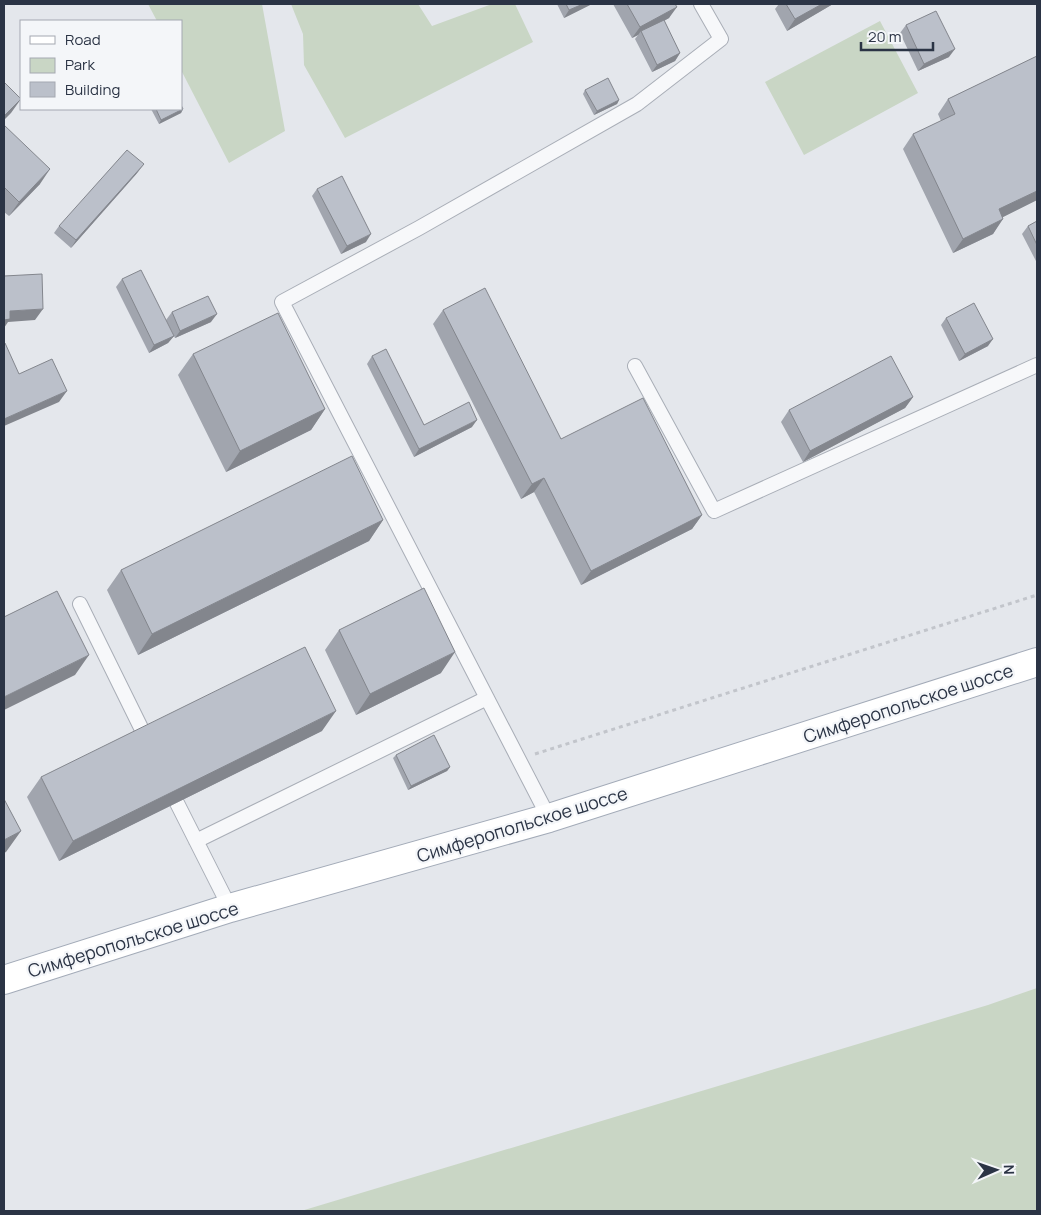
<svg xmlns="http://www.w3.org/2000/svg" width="1041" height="1215" font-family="Manrope,sans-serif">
<rect width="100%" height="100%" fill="#e4e7ec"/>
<path fill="#c9d6c5" d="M148 4H262L285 131 229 163 181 70V21H157Z
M291 4H418L432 26 492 4H515L533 42 345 138 304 65 303 34Z
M880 21 918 93 804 155 765 82Z
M1037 988V1211H301L988 1005Z"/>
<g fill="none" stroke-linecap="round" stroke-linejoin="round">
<g stroke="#a9aeb7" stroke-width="16">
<path id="lane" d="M635 366 714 511 1037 365
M80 604 146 738
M177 803 230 908
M549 818 282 302 419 228 637 104 721 39 701 4
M196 841 487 698"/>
</g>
<g stroke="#a3abb8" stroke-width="30">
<path id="primary" d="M4 980 230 908 549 818 1037 662"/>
</g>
<path stroke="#c2c5cb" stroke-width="3" stroke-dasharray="4 4" stroke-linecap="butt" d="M535 754 1037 595"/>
<use href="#lane" stroke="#f7f8fa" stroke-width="14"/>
<use href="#primary" stroke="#fff" stroke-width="28"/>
</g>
<path fill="#a1a5ae" d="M557 4H592L564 18Z
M613 4H675L669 18 664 21 680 53 675 61 652 72 635 39 638 35 632 38Z
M779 4H833L787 31 775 9Z
M906 25 949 57 918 71 900 33Z
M1037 56V200L1003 217 993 234 953 253 903 149 913 134 941 121 938 114 948 99Z
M585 90 619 100 617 104 594 115 583 94Z
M151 109H183L181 113 159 124Z
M4 126 40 184 9 216 4 212Z
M138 172 71 248 54 233 59 226Z
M317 189 366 242 341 254 312 196Z
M1037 221V263L1022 234 1028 226Z
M122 279 174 336 168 343 149 353 116 287Z
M443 310 561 439 702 515 692 529 581 585 534 492 521 499 433 324Z
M172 312 211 322 175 338 166 320Z
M946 318 988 346 959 361 941 325Z
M193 354 325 409 311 430 226 472 178 375Z
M372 356 424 425 472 427 414 457 367 364Z
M913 397 905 408 803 462 781 422 789 410Z
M383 520 369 541 138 655 107 590 121 570Z
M339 630 441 673 356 715 325 650Z
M322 731 59 861 27 797 41 777Z
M396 755 450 767 447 771 408 790 393 758Z"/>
<path fill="#83868d" d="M583 4H592L564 18 569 10Z
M822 4H833L787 31 795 19Z
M677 7 669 18 641 33V31L638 35 632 38 640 27Z
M955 49 949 57 918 71 924 64Z
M680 53 675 61 652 72 657 65Z
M21 99 11 113 4 120V116Z
M619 100 617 104 594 115 597 111Z
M183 109 181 113 159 124 161 120Z
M144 164 138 172 71 248 76 240Z
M50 169 40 184 9 216 19 202Z
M1037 191V200L989 224 999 209Z
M1003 219 993 234 953 253 963 239Z
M371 234 366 242 341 254 347 246Z
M43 309 35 320 8 322 4 328V319L10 311Z
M217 314 211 322 175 338 180 331Z
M174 336 168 343 149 353 154 345Z
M993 339 988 346 959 361 965 354Z
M67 391 59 402 4 426V419Z
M913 397 905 408 803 462 810 451Z
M325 409 311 430 226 472 240 451Z
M477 420 472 427 414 457 419 449Z
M544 478 534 492 521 499 532 484Z
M702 515 692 529 581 585 591 571Z
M383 520 369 541 138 655 152 634Z
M455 652 441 673 356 715 370 694Z
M89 655 75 675 4 710V697Z
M336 711 322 731 59 861 73 841Z
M450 767 447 771 408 790 411 786Z
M21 831 6 852 4 853V840Z"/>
<path fill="#bbc0ca" stroke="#83868d" d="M566 4H583L569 10Z
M627 4H675L677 7 640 27Z
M786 4H822L795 19Z
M936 11 955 49 924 64 906 25Z
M664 20 680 53 657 65 641 31Z
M1037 56V191L999 209 1003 219 963 239 913 134 955 114 948 99Z
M608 78 619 100 597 111 585 90Z
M4 82 21 99 4 116Z
M181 105 183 109 161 120 156 109H181Z
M4 125 50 169 19 202 4 187Z
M127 150 144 164 76 240 59 226Z
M342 176 371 234 347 246 317 189Z
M1037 221V245L1028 226Z
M141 270 174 336 154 345 122 279Z
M42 274 43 309 10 311V319L4 320V276Z
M485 288 561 439 643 398 702 515 591 571 544 478 532 484 443 310Z
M208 296 217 314 180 331 172 312Z
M974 303 993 339 965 354 946 318Z
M278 313 325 409 240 451 193 354Z
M5 343 19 374 52 359 67 391 4 419V344Z
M386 349 424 425 469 402 477 420 419 449 372 356Z
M891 356 913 397 810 451 789 410Z
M352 456 383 520 152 634 121 570Z
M424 588 455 652 370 694 339 630Z
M57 591 89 655 4 697V617Z
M305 647 336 711 73 841 41 777Z
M434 735 450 767 411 786 396 755Z
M4 799 21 831 4 840Z"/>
<g text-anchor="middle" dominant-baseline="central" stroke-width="4.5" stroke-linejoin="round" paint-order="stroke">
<g font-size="18" fill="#2b3445" stroke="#f4f6f9">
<text transform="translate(908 703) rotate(-18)">Симферопольское шоссе</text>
<text transform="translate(522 824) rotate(-17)">Симферопольское шоссе</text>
<text transform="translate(133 939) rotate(-17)">Симферопольское шоссе</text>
</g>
</g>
<rect width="1041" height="1215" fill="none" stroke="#2b3445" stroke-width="10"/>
<rect x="20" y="20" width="162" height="90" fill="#f4f6f9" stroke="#a4a8b1"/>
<rect x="30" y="36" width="25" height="8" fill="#ffffff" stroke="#a4a8b1"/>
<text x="65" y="45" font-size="15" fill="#2b3445">Road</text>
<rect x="30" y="58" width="25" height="15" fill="#c9d6c5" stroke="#a4a8b1"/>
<text x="65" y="70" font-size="15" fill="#2b3445">Park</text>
<rect x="30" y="82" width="25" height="15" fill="#bbc0ca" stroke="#a4a8b1"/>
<text x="65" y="95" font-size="15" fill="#2b3445">Building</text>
<g transform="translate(996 1170) rotate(88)" stroke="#f4f6f9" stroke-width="4" paint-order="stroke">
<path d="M0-4L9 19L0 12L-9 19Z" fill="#2b3445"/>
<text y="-8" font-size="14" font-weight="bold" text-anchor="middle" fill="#2b3445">N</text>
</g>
<path d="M861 42v8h72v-8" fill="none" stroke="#2b3445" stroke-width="2.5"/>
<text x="868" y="42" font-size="15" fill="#2b3445" stroke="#f4f6f9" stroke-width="4" paint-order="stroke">20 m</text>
</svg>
